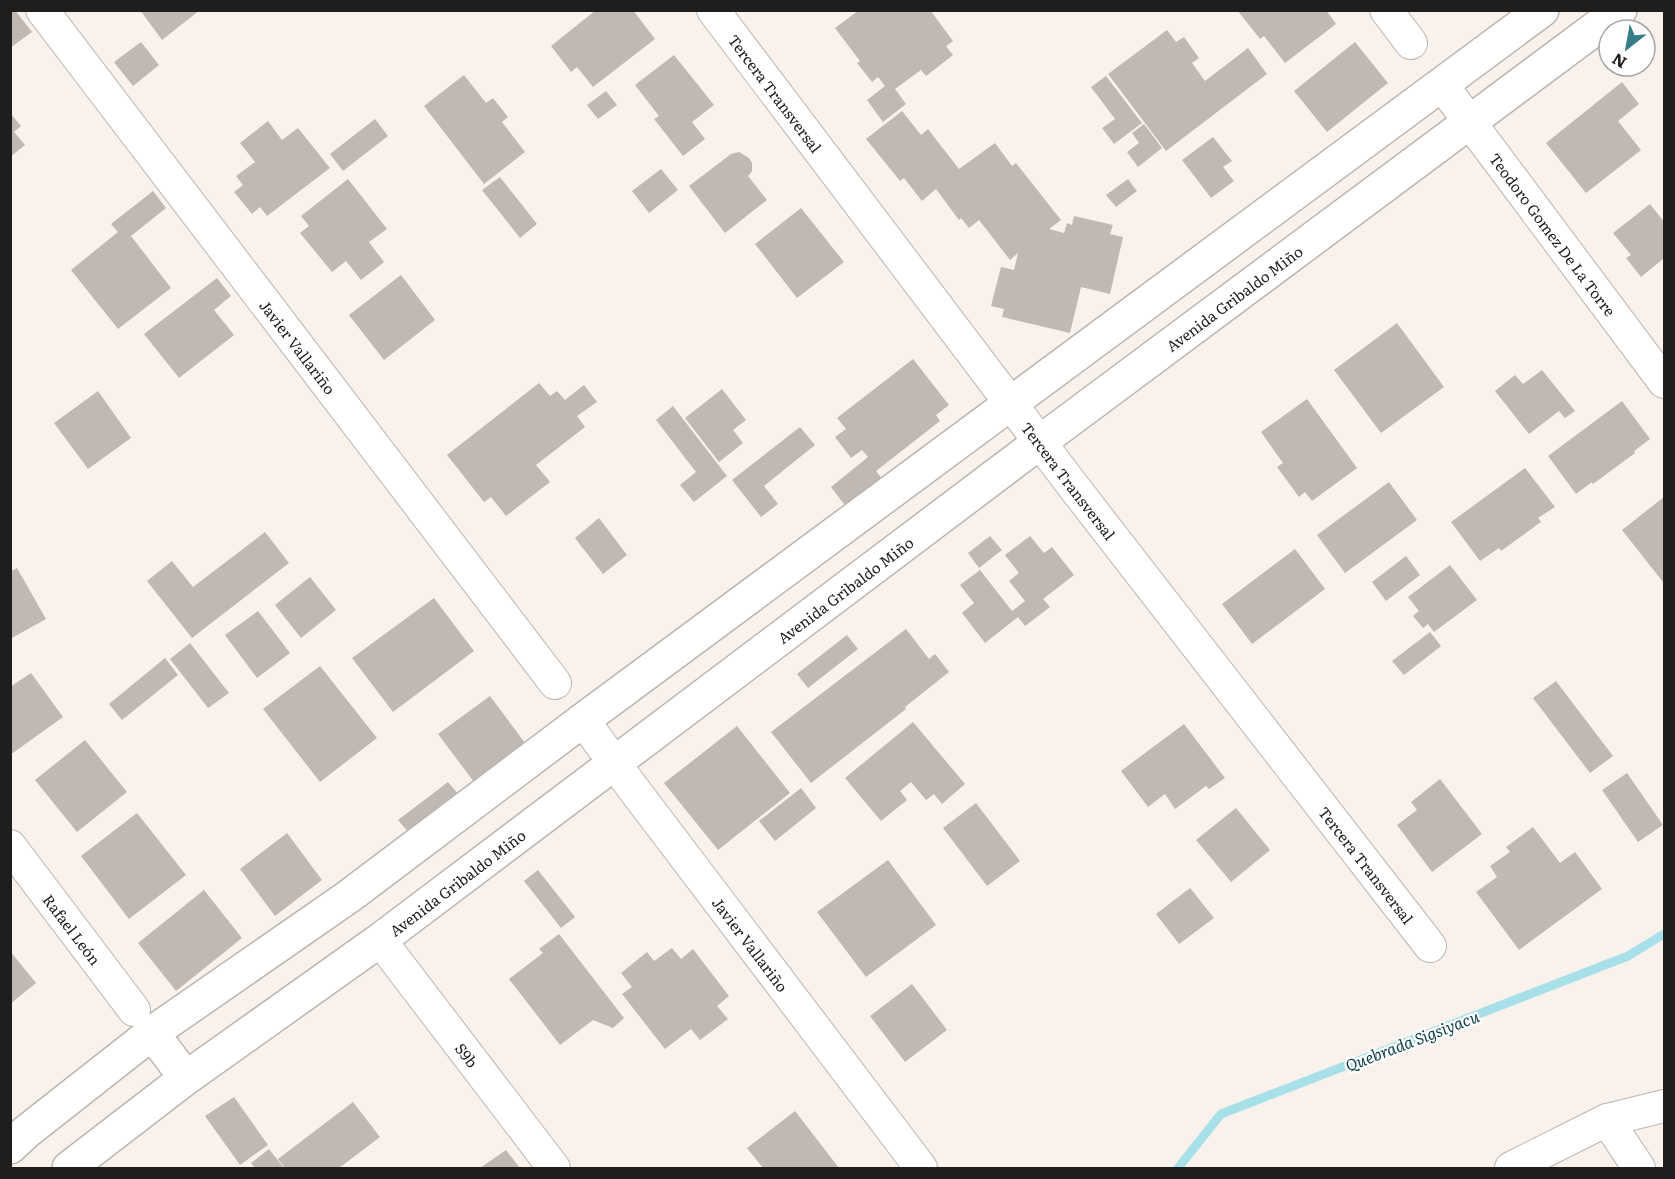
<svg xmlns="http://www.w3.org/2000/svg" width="1675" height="1179" font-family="Literata,serif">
<rect width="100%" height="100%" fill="#f9f2ec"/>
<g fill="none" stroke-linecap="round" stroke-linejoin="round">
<path stroke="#a7e0e9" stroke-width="9" d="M1178 1168 1221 1114 1628 956 1664 934"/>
</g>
<path fill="#bfb8b3" d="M10 10H15L32 32 10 48Z
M140 10H200L162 40Z
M596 10H633L655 39 593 87 577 67 571 72 551 46Z
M859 10H930L953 41 946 46 953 55 926 76 921 70 895 89 906 104 883 122 867 100 885 86 878 77 872 82 857 63 860 61 835 28Z
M1237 10H1326L1336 24 1285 63 1264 36 1260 39Z
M1167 30 1176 42 1184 37 1199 58 1192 63 1205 81 1248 48 1267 74 1166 151 1108 74Z
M141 42 159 65 133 86 114 62Z
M1355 42 1388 83 1327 132 1294 91Z
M674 55 714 105 692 122 705 139 683 156 654 119 659 116 635 85Z
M464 75 486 103 493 98 508 117 502 122 525 152 484 184 424 106Z
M1106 76 1142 123 1114 144 1102 128 1115 119 1091 87Z
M1622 82 1639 104 1618 121 1641 150 1586 193 1546 143Z
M606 91 617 105 598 119 587 105Z
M902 111 921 135 928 129 959 169 995 143 1012 166 1016 163 1061 220 1049 229 1064 233 1067 223 1072 225 1074 216 1113 225 1110 234 1123 237 1110 294 1081 287 1070 333 1002 317 1004 309 991 306 1001 267 1014 270 1018 253 1010 260 979 220 969 228 961 218 959 220 936 189 922 201 904 178 900 181 866 139Z
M10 113 21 126 14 132 25 145 10 157Z
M375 119 388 136 343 171 330 154Z
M268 121 282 140 298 128 330 168 267 216 260 207 252 214 234 192 243 185 236 176 255 162 240 143Z
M1144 124 1162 148 1138 167 1127 152 1139 143 1132 133Z
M1213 137 1232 161 1223 167 1234 181 1211 198 1182 160Z
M739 152 749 158 752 163V171L748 176 767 200 725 233 689 186 731 154Z
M661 169 678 190 649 213 632 191Z
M500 177 537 224 520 238 482 190Z
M348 179 387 229 369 242 384 262 361 280 346 261 332 272 300 233 309 226 301 216Z
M1128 179 1137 191 1116 207 1106 195Z
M153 191 166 208 131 236 171 288 118 329 71 270 118 232 111 224Z
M1650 204 1664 222V258L1641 277 1626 258 1631 255 1613 233Z
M801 208 844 262 797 298 755 244Z
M401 275 435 320 384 360 349 315Z
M217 278 231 296 214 310 234 335 179 378 144 334Z
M1397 323 1444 387 1381 433 1334 370Z
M913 359 949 405 936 415 940 421 876 471 883 480 847 508 831 487 868 457 862 450 851 458 835 437 846 429 837 418Z
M1542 370 1575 411 1565 418 1559 411 1529 434 1495 391 1515 375 1523 384Z
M539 383 550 396 557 391 565 400 584 385 597 402 577 416 585 427 536 465 550 482 506 516 491 497 484 502 447 455Z
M722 389 746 420 733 430 743 443 719 462 685 418Z
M98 391 131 438 88 469 54 423Z
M1307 399 1357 468 1312 501 1305 492 1299 497 1277 467 1283 463 1261 432Z
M1622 401 1650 439 1634 451 1635 453 1593 484 1592 482 1576 494 1548 456Z
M673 406 727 476 694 502 680 485 696 472 656 420Z
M800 427 815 445 764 486 778 504 761 517 732 480Z
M1525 468 1555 507 1538 518 1541 522 1501 551 1499 548 1480 561 1451 522Z
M1389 482 1417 520 1345 573 1317 535Z
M1664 497V581L1663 582 1622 530Z
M599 518 627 555 603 574 575 538Z
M265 532 289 563 192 638 147 581 172 561 193 587Z
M990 536 1002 550 979 568 968 553Z
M1030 536 1044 553 1052 547 1074 575 1043 599 1050 607 1025 626 1018 617 985 643 962 613 974 603 960 585 980 570 1012 611 1025 601 1009 581 1019 573 1005 555Z
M1295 549 1325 589 1252 644 1222 604Z
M1406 556 1420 575 1386 601 1372 582Z
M1450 565 1477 600 1434 632 1428 624 1423 628 1413 616 1419 611 1408 597Z
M17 568 46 619 10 639V572Z
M310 577 336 610 301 638 275 605Z
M434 598 474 651 393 712 352 658Z
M258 611 290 653 257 678 225 635Z
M906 629 929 659 935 654 949 672 905 707 906 709 811 783 771 732Z
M1430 632 1441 646 1404 675 1392 661Z
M847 635 858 649 808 688 797 674Z
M190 643 229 693 208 708 170 659Z
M165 658 178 675 122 720 109 704Z
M320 666 377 738 320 782 263 709Z
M31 673 63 717 10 755V687Z
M1556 681 1613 756 1590 773 1533 698Z
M490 696 525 743 474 782 438 734Z
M913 722 965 784 942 804 934 794 926 800 911 782 900 791 907 800 881 821 845 778Z
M1184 724 1225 778 1209 789 1206 786 1175 809 1165 794 1148 807 1121 771Z
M737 726 790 793 718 850 664 783Z
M85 740 127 792 77 832 35 780Z
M1627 773 1663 825 1638 842 1602 790Z
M1440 779 1482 834 1432 872 1397 825 1417 810 1411 802Z
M448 782 459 795 409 833 398 820Z
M801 788 816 808 775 841 759 821Z
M976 803 1020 861 987 886 943 828Z
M1236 808 1270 850 1231 882 1196 840Z
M137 813 186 875 129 919 81 856Z
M1533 827 1560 863 1575 852 1602 889 1519 950 1476 892 1497 877 1490 866 1510 852 1506 847Z
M287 833 322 880 275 916 240 869Z
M888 860 936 925 866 977 817 912Z
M538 870 575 917 561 928 524 881Z
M1190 888 1214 918 1179 944 1156 914Z
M204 890 242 938 176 991 138 943Z
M559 934 624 1018 613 1028 593 1020 560 1045 509 979 543 953 539 949Z
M672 948 681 959 693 949 729 996 717 1006 728 1019 700 1040 691 1029 665 1049 622 994 632 987 621 973 647 952 654 961Z
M10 951 36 983 10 1004Z
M912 984 947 1030 905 1062 870 1016Z
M234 1097 268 1145 240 1165 205 1116Z
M353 1102 380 1137 339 1168H285L278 1159Z
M795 1111 839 1168H763L747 1148Z
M269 1149 284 1168H255L251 1163Z
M506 1150 520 1168H480Z"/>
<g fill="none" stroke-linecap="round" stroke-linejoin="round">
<g stroke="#bbb5b0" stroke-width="34">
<g id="minor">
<path id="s1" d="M42 10 555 683"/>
<path id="s2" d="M713 10 1073 486 1430 946"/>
<path d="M1386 10 1411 43"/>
<path id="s3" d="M1442 85 1664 382"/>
<path id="s4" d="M583 720 632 787 921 1168"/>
<path id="s5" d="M10 846 134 1010"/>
<path id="s6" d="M380 940 554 1168"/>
<path d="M1607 1120 1639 1168"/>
<path d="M1511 1168 1607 1120 1664 1106"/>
</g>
</g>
<g stroke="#bbb5b0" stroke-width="36">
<g id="tertiary">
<path d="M152 1033 186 1078"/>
<path d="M10 1147 26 1132 152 1033 348 897 583 720 1542 10"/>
<path id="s7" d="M69 1168 186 1078 380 940 1040 442 1620 10"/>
</g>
</g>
<use href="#minor" stroke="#fff" stroke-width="32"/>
<use href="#tertiary" stroke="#fff" stroke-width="33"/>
</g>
<g text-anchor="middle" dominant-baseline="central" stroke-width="4.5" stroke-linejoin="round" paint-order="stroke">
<g font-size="15" fill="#201e1c" stroke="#fff">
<text stroke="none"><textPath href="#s2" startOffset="104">Tercera Transversal</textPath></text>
<text stroke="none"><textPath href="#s3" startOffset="186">Teodoro Gomez De La Torre</textPath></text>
<text stroke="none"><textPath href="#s7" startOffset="1454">Avenida Gribaldo Miño</textPath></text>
<text stroke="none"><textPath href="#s1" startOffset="423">Javier Vallariño</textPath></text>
<text stroke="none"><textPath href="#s2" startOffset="590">Tercera Transversal</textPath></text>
<text stroke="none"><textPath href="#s7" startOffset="968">Avenida Gribaldo Miño</textPath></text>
<text stroke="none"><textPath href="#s2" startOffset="1076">Tercera Transversal</textPath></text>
<text stroke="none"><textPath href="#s7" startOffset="482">Avenida Gribaldo Miño</textPath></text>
<text stroke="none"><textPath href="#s5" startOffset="104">Rafael León</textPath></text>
<text stroke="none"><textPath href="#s4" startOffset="280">Javier Vallariño</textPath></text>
<text stroke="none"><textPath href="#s6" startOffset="144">S9b</textPath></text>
</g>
<g font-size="16" font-style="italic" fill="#093f46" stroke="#fff">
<text transform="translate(1412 1040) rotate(-21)">Quebrada Sigsiyacu</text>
</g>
</g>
<rect width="1675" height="1179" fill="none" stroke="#201e1c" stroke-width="24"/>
<g transform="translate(1627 48) rotate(211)"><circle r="28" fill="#ffffff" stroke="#a6a5a4" stroke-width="1.5"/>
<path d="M0-4.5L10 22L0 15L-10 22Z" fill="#367d87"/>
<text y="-9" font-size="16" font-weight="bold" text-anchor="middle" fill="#201e1c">N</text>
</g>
</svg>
